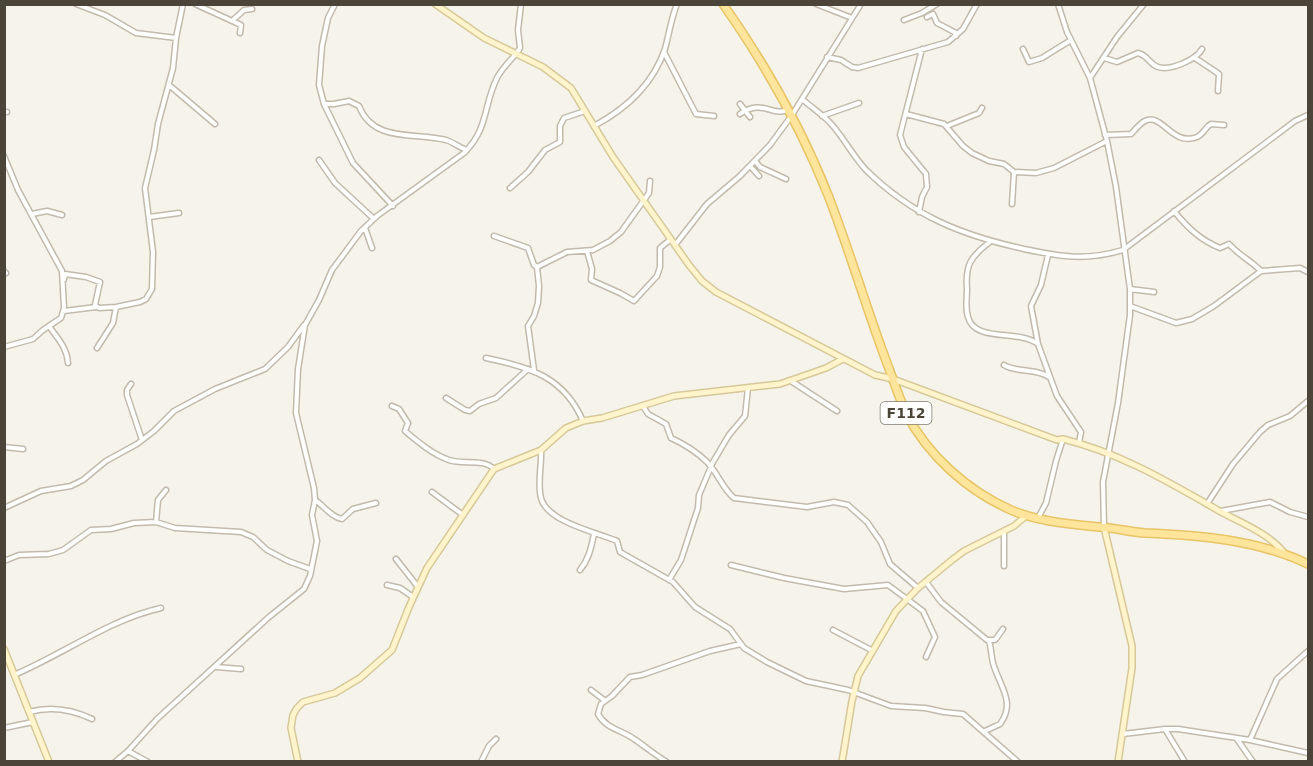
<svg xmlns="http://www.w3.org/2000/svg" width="1313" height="766" font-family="'DejaVu Sans',sans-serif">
<rect width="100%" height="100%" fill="#f6f3eb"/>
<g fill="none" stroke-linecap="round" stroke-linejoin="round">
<g stroke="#c2bbad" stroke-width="7">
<path id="street" d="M76 4 105 15 136 33 176 38
M195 4 241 25 240 33
M335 4 328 18 322 46 319 85 324 104H334L349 101 359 106C373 143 415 132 446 140 453 142 460 148 467 150
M816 4 852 18
M1058 4 1067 32 1090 78 1107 141 1116 187 1130 289V315L1118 403 1103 482 1104 527
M927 17 933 14 937 23 956 33V36
M233 20 244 10 252 9
M904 20 922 13 937 4
M1023 49 1029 62 1042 58 1071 40
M664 52 696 114 714 116
M827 57 841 60 852 67 858 68 948 42 963 29 977 4
M1104 58 1117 62 1138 53C1149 56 1149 64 1158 67 1170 71 1196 60 1202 49
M1195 58 1219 74 1218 91
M1090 78 1117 37 1144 4
M169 85 215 124
M802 99C812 108 825 116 833 126 845 140 853 156 866 170 913 216 961 235 1024 249 1061 257 1086 261 1123 250L1295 121 1308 115
M324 104 353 163 393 206
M740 104 750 117
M4 112H7
M740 114C762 98 772 117 788 110
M906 114 944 124 963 146 972 153 989 161 1004 164 1014 172 1036 173 1054 168 1107 141
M822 116 859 103
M594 126C626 109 653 84 665 49 669 34 671 19 677 4
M947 126 979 113 982 108
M1105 135 1131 134C1135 130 1139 124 1145 121 1162 112 1172 147 1197 137 1204 134 1205 127 1211 124L1224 125
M4 156 18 190 62 271 64 308 61 318 43 330 33 339 4 347
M319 160 335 183 374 219
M755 161 760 167 786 179
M750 166 759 176
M510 188 528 172 545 150 560 142V126L564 118 585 111
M1012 204 1014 172
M1174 211C1187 227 1200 240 1220 248L1229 244C1239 255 1251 261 1261 271
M919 212 922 197 927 187 926 174 904 147 900 135 922 49
M32 214 47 211 62 215
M149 217 179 213
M365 228 372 248
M494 236 528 248 534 265 537 267
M990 242C971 256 965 265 967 289 967 299 965 307 968 317 975 343 1018 329 1038 344L1057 396 1081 432 1079 443
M675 245 707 204 740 176 770 145 792 115 861 4
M587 251 592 269 591 280 620 293 634 301 657 276 660 267V248L671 239
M4 271 6 273
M64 279 65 274 86 277 100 282 95 305 99 308 116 307 140 302 146 299 152 289 153 252 145 188 154 150 158 124 173 68 176 38 183 4
M1130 289 1154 292
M1130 306 1176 323 1192 319 1214 306 1261 271 1300 268 1308 272
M64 311 96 307
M49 326C57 338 67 347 68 363
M1038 344 1031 306 1041 285 1048 255
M97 348 113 323 116 307
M486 358C530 367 564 377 583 421
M1004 365C1017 373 1036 368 1049 377
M534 370 528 326 534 316 538 303 539 286 537 267 567 252 593 250 610 241 621 232 649 193 650 181
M791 381 837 411
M131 384 127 390V395L142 440
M446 398 465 410 470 411 479 404 496 398 528 369
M392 406 399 409 408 423 405 431C418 442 432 454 449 460 463 465 483 458 494 469
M643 406 648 414 666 424 671 438C684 444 697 452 707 462 718 473 722 488 734 498L807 507 834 502 848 505 867 522 881 542 890 564 918 588
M4 447 23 449
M541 450C542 465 537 483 541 498 547 522 596 532 617 541L620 552 673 582 695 607 730 629 744 648 767 662 806 681 848 690 891 706 925 708 944 712 963 714 1018 762
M432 492 463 515
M315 500C324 506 331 517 342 519L353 509 376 503
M1207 504 1233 464 1260 432 1268 425 1290 416 1308 401
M4 508 41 491 71 486 83 480 106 461 137 444 154 431 174 411 215 389 265 369 288 347 304 325
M1221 511 1270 502 1290 512 1308 517
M1038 518 1046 503 1056 461 1063 439
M156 522 158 500 166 490
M1004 532V566
M396 559 418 587
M4 561 19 555 49 554 63 550 91 530 111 529 134 523 156 522 175 528 241 532 253 537 267 550 288 561 310 569
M731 565 784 578 844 589 888 585 923 611 935 637 926 657
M580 570C589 559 591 548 594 534
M669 580 681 560 698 508 699 495 713 462 729 435 745 416 748 388
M926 582 941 602 987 640H995L1003 629
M387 585 400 588 413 597
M833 630 873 651
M216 667 241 669
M14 675C64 654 108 620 161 608
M591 690 604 700
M29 712C51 706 71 709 92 719
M4 728 33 722
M1165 729 1185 762
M985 731 1000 724C1015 704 1002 689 995 669 991 661 992 650 989 641
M1123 734 1165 729H1178L1250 740 1308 753
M1237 739 1253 762
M1250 740 1277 679 1308 651
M128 751 148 762
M115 762 128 751 157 719 269 617 304 589 310 576 317 541 312 515 315 500 314 488 296 413 298 369 305 325 319 300 332 270 361 231 377 216 464 153C489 128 483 106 497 78 503 66 514 58 520 48L518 30 521 4
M481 762 489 746 496 739
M667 762C655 755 646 747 634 739 622 730 606 729 598 714L601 704 612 696 630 677 642 675 710 651 741 644"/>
</g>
<g stroke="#d7c89a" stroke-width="8">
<path id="secondary" d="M435 4 484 38 543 67 571 88 613 157 689 265 702 281 716 292 875 375 893 379 1057 440 1063 439C1121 453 1172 484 1223 513 1244 524 1271 535 1285 554
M1104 527 1132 646V668L1118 762
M4 649 49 762
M298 762 291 728 293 715 297 708 303 702 335 693 360 678 392 650 409 607 427 568 494 469 541 450 566 428 583 421 602 418 674 396 780 384 826 368 843 359
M842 762 852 701 858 676 896 611 918 588 952 560 964 551 1014 526 1026 516"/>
</g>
<g stroke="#e8c467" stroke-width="10">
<path id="primary" d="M723 4C765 64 801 127 828 195 849 249 865 304 885 358 892 376 898 395 906 413 928 456 968 491 1011 510 1039 522 1070 524 1100 527 1115 528 1130 532 1145 533 1200 535 1258 540 1308 564"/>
</g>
<use href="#street" stroke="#fff" stroke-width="4"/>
<use href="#secondary" stroke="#fff4cc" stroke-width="5"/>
<use href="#primary" stroke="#ffe59b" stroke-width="7"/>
</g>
<g text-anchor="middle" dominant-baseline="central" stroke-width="4.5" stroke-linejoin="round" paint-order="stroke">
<rect fill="#fff" stroke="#817c74" stroke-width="1.5" x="880.5" y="402" width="51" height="22" rx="4.5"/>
<g font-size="14" font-weight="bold" fill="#4b4438">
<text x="906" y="413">F112</text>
</g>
</g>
<rect width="1313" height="766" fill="none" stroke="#4b4438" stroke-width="12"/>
</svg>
